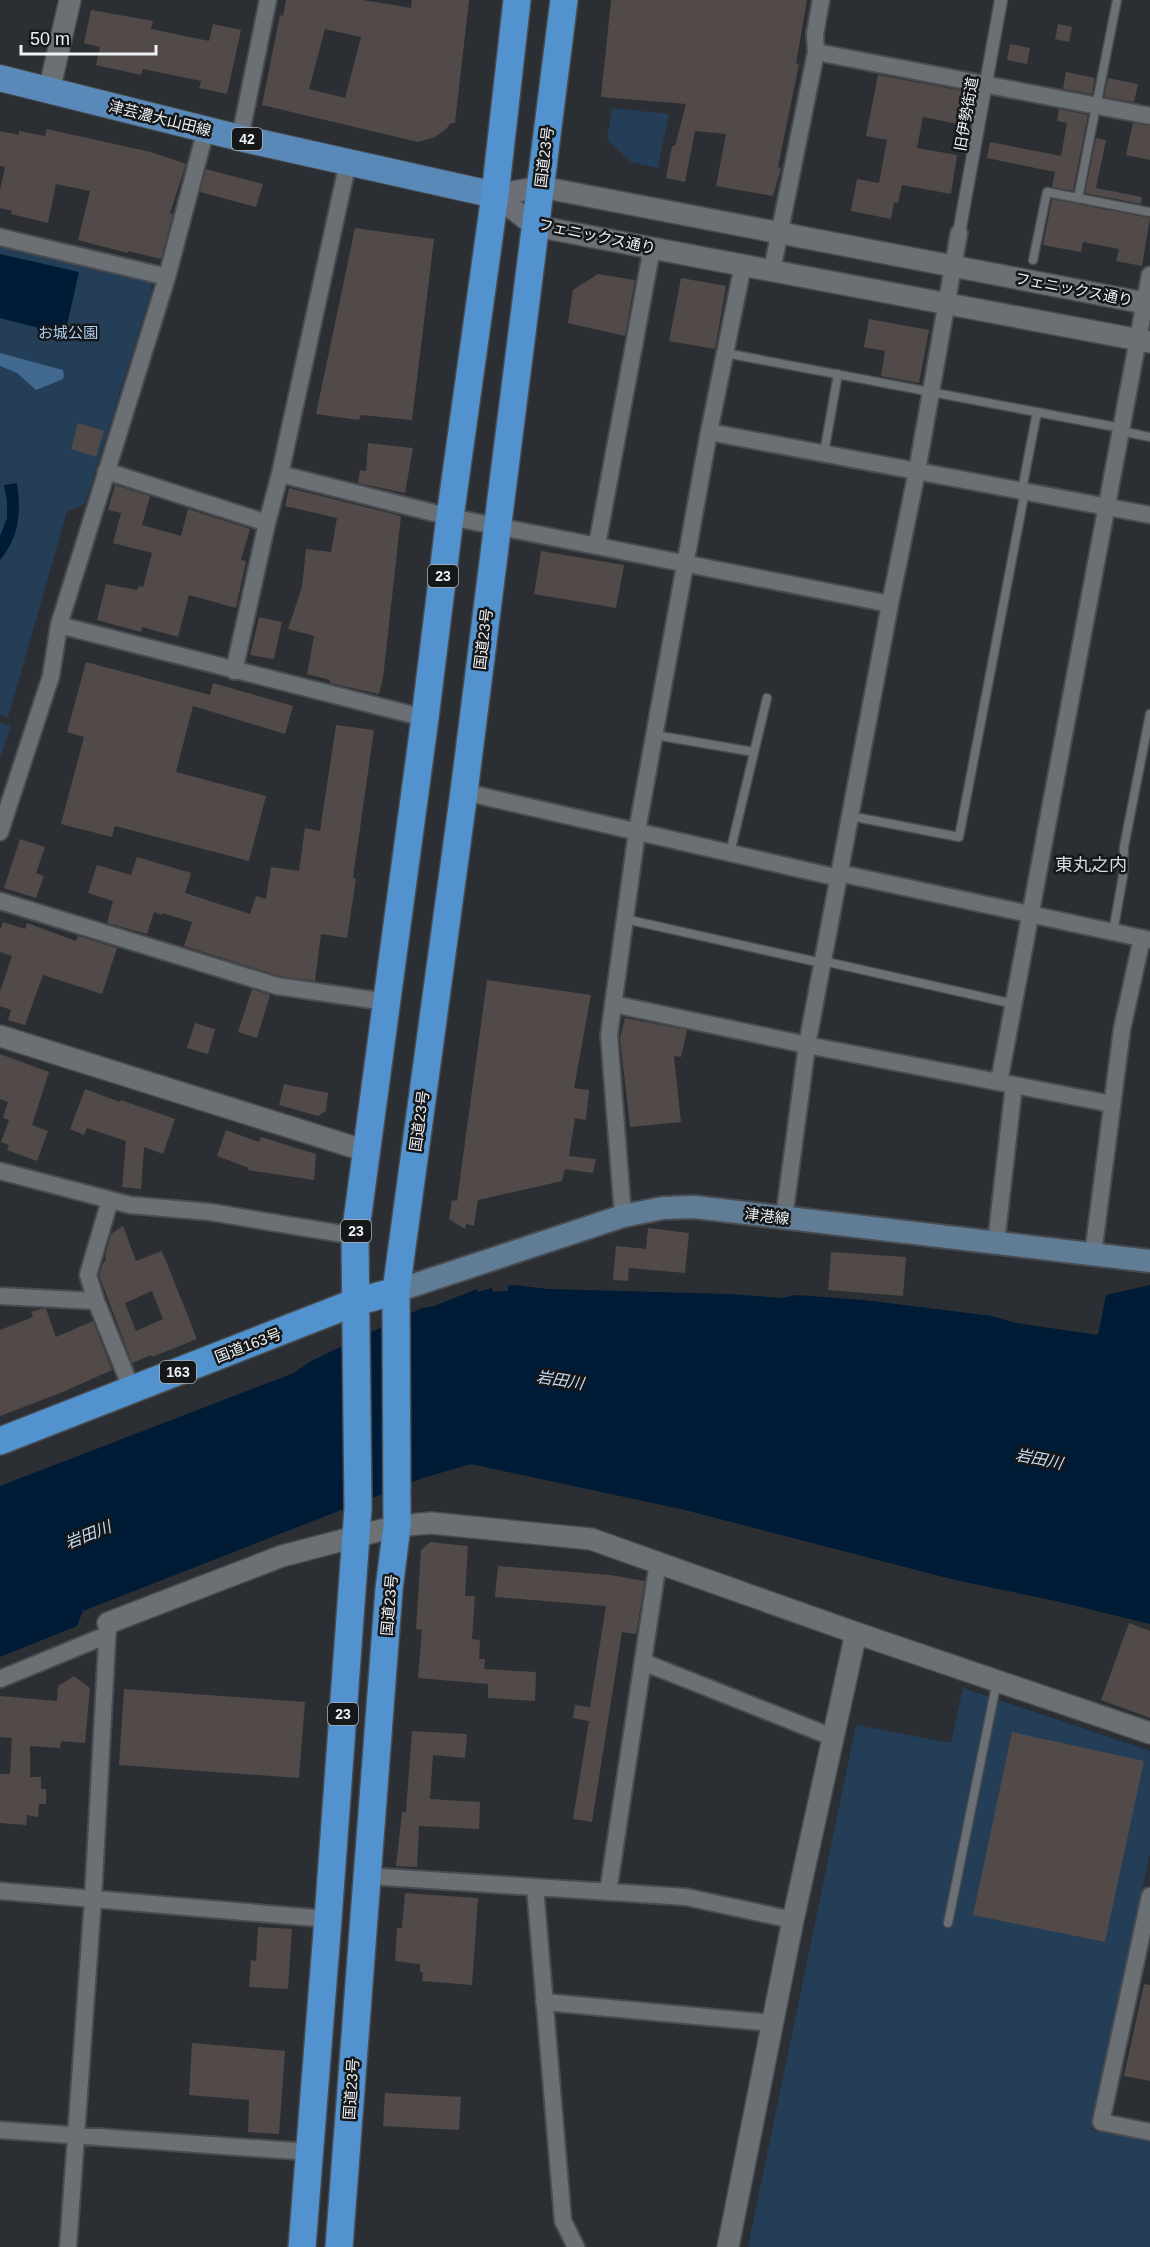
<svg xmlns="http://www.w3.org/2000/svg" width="1150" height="2247" font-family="Arial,'Noto Sans JP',sans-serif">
<rect width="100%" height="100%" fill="#2b2f33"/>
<path fill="#243e57" d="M612 108 669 114 658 168 631 162 607 139Z
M0 247 150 281 152 290 85 504 67 511 8 717 0 714Z
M0 722 11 726 0 758Z
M963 1688 1150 1751V1853L1091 2130 1150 2141V2247H748L856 1725 951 1743Z"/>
<path fill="#41688f" d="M0 353 63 370 64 377 61 380 36 390 17 373 0 366Z"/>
<path fill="#001b35" d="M0 254 79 272 64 338 51 331 0 318Z
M17 483C21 512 20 536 0 560V536L7 518V501L4 485Z
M513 1285 548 1289 730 1294 782 1298 796 1295 864 1300 992 1316 1016 1323 1098 1335 1106 1295 1150 1285V1624L1056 1601 955 1580 685 1510 471 1464 423 1478 83 1611 77 1626 0 1657V1486L294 1373 309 1362 422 1308 434 1306 477 1289V1292L492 1288 493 1292 508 1291V1286Z"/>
<path fill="#514a49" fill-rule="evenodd" d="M286 0H363L411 8 412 0H469L455 123H451L445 130 435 137 418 142 262 105 280 15 283 16ZM325 29 361 37 345 98 309 89Z
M611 0H807L796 63 799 64 778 167 781 168 773 196 716 186 726 134 695 131 685 182 666 178 672 146H675L686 104 601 97Z
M91 10 153 21 151 29 209 41 213 24 241 30 227 94 199 88 201 81 143 69 141 75 96 65 100 47 84 43Z
M1058 24 1072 27 1069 42 1055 39Z
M1010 44 1030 48 1027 64 1007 60Z
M1066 72 1095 78 1092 94 1063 89Z
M878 75 969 92 963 125 923 117 917 148 957 155 951 194 902 185 898 203 894 202 891 219 851 211 857 179 879 183 887 140 866 136Z
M1108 78 1138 84 1134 102 1104 97Z
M1059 109 1088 115 1073 191 1052 187 1055 172 987 158 990 142 1061 156 1067 123 1057 121Z
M1133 123 1150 126V160L1126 155Z
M47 129 151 152 186 164 170 213 173 214 161 259 128 251V253L78 240 90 191 56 184 48 223 11 214 12 211 0 208V190L5 167 0 166V131L19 135V131L45 136Z
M1096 138 1106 140 1096 188 1142 197 1141 204 1085 193Z
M206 169 263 184 256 207 200 192Z
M1052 199 1150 218 1142 266 1116 261 1119 249 1083 242 1081 252 1043 245Z
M355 228 434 239 412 420 361 415 359 420 316 414Z
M598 274 635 280 625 336 568 323 573 290Z
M681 278 726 286 715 349 669 341Z
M869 319 929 330 919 383 881 376 885 351 864 347Z
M78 423 104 431 96 457 71 449Z
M368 443 413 448 405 493 358 483 360 470 366 471Z
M115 485 150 496 142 525 181 536 188 509 250 529 241 560 246 561 236 608 189 595 178 637 142 627 141 632 97 620 106 584 137 590 139 586 143 587 152 553 113 543 121 513 108 510Z
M289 488 401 516 383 678 379 694 330 683V680L307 674 314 636 288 629 302 587 306 549 331 552 337 518 285 506Z
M541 551 624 565 616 608 534 594Z
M259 617 282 622 274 659 250 655Z
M86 662 210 695 213 683 293 706 285 734 193 706 176 772 266 796 249 861 115 826 112 837 61 824 84 737 67 732Z
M336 725 374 730 353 878 356 879 347 938 321 934 315 981 279 976 184 946 192 922 162 913 161 915 154 912 147 934 107 923 113 901 88 893 97 865 131 875 137 857 191 873 185 893 250 914 256 896 266 899 271 867 299 871 305 828 320 831Z
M20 839 45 847 36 873 44 876 36 898 4 888Z
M3 922 25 929 27 923 76 941 78 936 117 948 102 994 43 975 25 1025 8 1020 11 1010 0 1006V992L12 956 0 952V930Z
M487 980 591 995 574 1088 589 1090 586 1120 575 1118 569 1156 596 1159 593 1173 565 1169 562 1181 478 1200 474 1226 466 1224 465 1229 449 1219 452 1200 457 1201Z
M252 989 270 995 257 1038 238 1032Z
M625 1018 687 1030 681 1057 674 1056 681 1122 630 1127 620 1038Z
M195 1023 215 1029 208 1054 187 1048Z
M0 1054 49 1072 32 1125 48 1131 37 1161 7 1150 9 1145 1 1142 9 1120 3 1118 8 1102 0 1099Z
M284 1084 328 1093 326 1111 318 1116 279 1105Z
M85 1089 120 1102 121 1100 175 1119 163 1154 144 1147 141 1189 122 1187 126 1141 87 1128 84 1135 70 1129Z
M226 1130 259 1142 261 1137 316 1154 314 1180 248 1170 249 1168 217 1156Z
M123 1226 136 1261 162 1251 197 1339 152 1357 151 1355 132 1363 99 1275 103 1263 106 1260 105 1256 111 1234ZM152 1291 163 1319 136 1331 125 1303Z
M648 1228 689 1233 685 1273 629 1268 628 1281 613 1280 616 1246 646 1249Z
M831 1252 906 1257 903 1296 828 1290Z
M41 1309H46L56 1337 93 1321 112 1370 58 1394 0 1416V1330L33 1317 31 1312Z
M430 1542 468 1546 465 1596H475L472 1639 480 1640 479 1659H485L484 1669 536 1672 535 1701 488 1698V1684L418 1678 422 1630 416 1629 421 1550Z
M498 1566 610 1575 645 1581 636 1634 622 1632 592 1822 573 1819 589 1721 573 1718 575 1705 590 1707 606 1606 495 1597Z
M1129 1623 1150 1631V1718L1101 1700Z
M74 1676 90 1688 85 1743 61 1741 60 1748 30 1746V1777H41V1789H46V1804H39L38 1817 27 1815 26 1825 0 1823V1774H10L12 1738 0 1737V1696L57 1701 58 1686Z
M124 1689 305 1702 299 1778 119 1765Z
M412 1731 467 1734 465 1758 433 1755 430 1799 480 1802 479 1829 419 1826 417 1867 396 1866 402 1812H406Z
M1012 1732 1144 1761 1105 1942 973 1915Z
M405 1893 478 1898 472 1985 422 1981 423 1972H420V1964L395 1961 397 1928H402Z
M258 1927 292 1929 288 1989 249 1987 251 1960 256 1961Z
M1144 1984 1150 1985V2081L1124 2076Z
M192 2043 285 2051 279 2134 248 2132 249 2100 189 2095Z
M385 2093 461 2097 459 2130 383 2126Z"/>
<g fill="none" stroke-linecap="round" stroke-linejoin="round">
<g stroke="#484b4f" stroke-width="11">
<path id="service" d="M1078 198 1117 0
M1033 260 1047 192 1150 212
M725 353 1121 428
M1121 431 1150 437
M824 453 838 374
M1022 490 1037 412
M655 735 754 752
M850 816 959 837 1025 491
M730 853 767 698
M625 919 822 963
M1113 932 1123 876 1124 847 1150 714
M823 961 1014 1004
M948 1923 997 1681"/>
</g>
<g stroke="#484b4f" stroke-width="15">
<path id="pedestrian" d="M959 233 1001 0"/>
</g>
<g stroke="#484b4f" stroke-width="20">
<path id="minor" d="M816 52 1150 116
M240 138 268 0
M0 237 167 277
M772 270 816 52 815 34 821 0
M709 432 1150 515
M106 471 267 523
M280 474 450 517 890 604
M597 545 652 248
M59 625 425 718
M234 671 267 523 280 474 348 162
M464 792 839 878
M0 832 51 676 59 625 167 277 206 129
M839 873 1150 940
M0 901 277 986 387 1002
M613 1004 807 1045 1112 1104
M999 1082 1150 275
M0 1171 130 1205 210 1212 355 1236
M110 1200 88 1275 96 1301 132 1390
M623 1216 609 1035 637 831 709 432 743 265
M784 1218 807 1045 890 604 917 471 959 233
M996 1242 1014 1085
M1093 1254 1122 1029 1142 938
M0 1296 96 1301
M643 1662 832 1737
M0 1679 107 1635
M368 1876 686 1897 793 1920
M535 1887 563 2221 576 2247
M0 1891 328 1919
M608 1892 658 1562
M1150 1896 1101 2122 1150 2132
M544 2002 773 2023
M0 2130 310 2152
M68 2247 93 1899 108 1623"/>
</g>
<g stroke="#484b4f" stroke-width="24">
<path id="tertiary" d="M49 91 70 0
M495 195 535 226 1150 342
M495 195 541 187 1150 304
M0 1036 366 1151
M108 1623 282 1556 397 1526 431 1523 591 1539 856 1633 1150 1733
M728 2247 793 1920 856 1633"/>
</g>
<g stroke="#484b4f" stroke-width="26">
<path id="secondary" d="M396 1291 623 1216 663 1208 695 1207 1150 1261"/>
</g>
<g stroke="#484b4f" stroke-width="28">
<path id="primary" d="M0 78 240 138 495 195"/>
</g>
<g stroke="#484b4f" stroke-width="30">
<path id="trunk" d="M0 1441 356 1302 396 1291
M302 2247 328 1919 358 1508 355 1236 425 718 450 517 495 195 517 0
M339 2247 389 1589 397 1526 396 1291 464 792 564 0"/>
</g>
<use href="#service" stroke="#6b7075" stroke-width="8"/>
<use href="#pedestrian" stroke="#6b7075" stroke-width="12"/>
<use href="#minor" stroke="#6b7075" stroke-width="16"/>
<use href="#tertiary" stroke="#6b7075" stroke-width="21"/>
<use href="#secondary" stroke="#617d96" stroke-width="22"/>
<use href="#primary" stroke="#5889b8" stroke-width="26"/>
<use href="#trunk" stroke="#5292ce" stroke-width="27"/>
</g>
<g text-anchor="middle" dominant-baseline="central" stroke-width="5" stroke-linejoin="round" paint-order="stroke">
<g fill="#151719" stroke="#adb0b2" stroke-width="1.5">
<rect x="232" y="128" width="30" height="22" rx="4.5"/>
<rect x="428" y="565" width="30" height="22" rx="4.5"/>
<rect x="341" y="1220" width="30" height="22" rx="4.5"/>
<rect x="160" y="1361" width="36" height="22" rx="4.5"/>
<rect x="328" y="1703" width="30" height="22" rx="4.5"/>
</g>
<g font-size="14" font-weight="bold" fill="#eef1f4">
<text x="247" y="139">42</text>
<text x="443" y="576">23</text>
<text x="356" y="1231">23</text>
<text x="178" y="1372">163</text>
<text x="343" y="1714">23</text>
</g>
<g font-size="15" fill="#eef1f4" stroke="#151719">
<text transform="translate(966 114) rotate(-80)">旧伊勢街道</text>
<text transform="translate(160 118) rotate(14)">津芸濃大山田線</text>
<text transform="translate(544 157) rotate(-83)">国道23号</text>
<text transform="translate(597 236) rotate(12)">フェニックス通り</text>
<text transform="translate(1074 289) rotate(11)">フェニックス通り</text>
<text transform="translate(483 639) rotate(-83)">国道23号</text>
<text transform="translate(419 1121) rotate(-82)">国道23号</text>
<text transform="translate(767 1216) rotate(7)">津港線</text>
<text transform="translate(248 1345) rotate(-21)">国道163号</text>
<text transform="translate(389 1605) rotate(-85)">国道23号</text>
<text transform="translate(351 2089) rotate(-86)">国道23号</text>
</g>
<g font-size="15" fill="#add0f5" stroke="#151719">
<text x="68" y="332">お城公園</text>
</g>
<g font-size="16" font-style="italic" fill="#c4dcf5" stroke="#151719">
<text transform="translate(560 1380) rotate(9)">岩田川</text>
<text transform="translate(1039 1459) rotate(11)">岩田川</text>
<text transform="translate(88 1535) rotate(-22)">岩田川</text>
</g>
<g font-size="18" fill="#d6dbe1" stroke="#151719">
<text x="1091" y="865">東丸之内</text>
</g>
</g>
<path d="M21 45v9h135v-9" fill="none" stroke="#eef1f4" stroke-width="3"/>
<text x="30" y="45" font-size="18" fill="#eef1f4" stroke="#151719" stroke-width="4.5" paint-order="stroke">50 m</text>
</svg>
